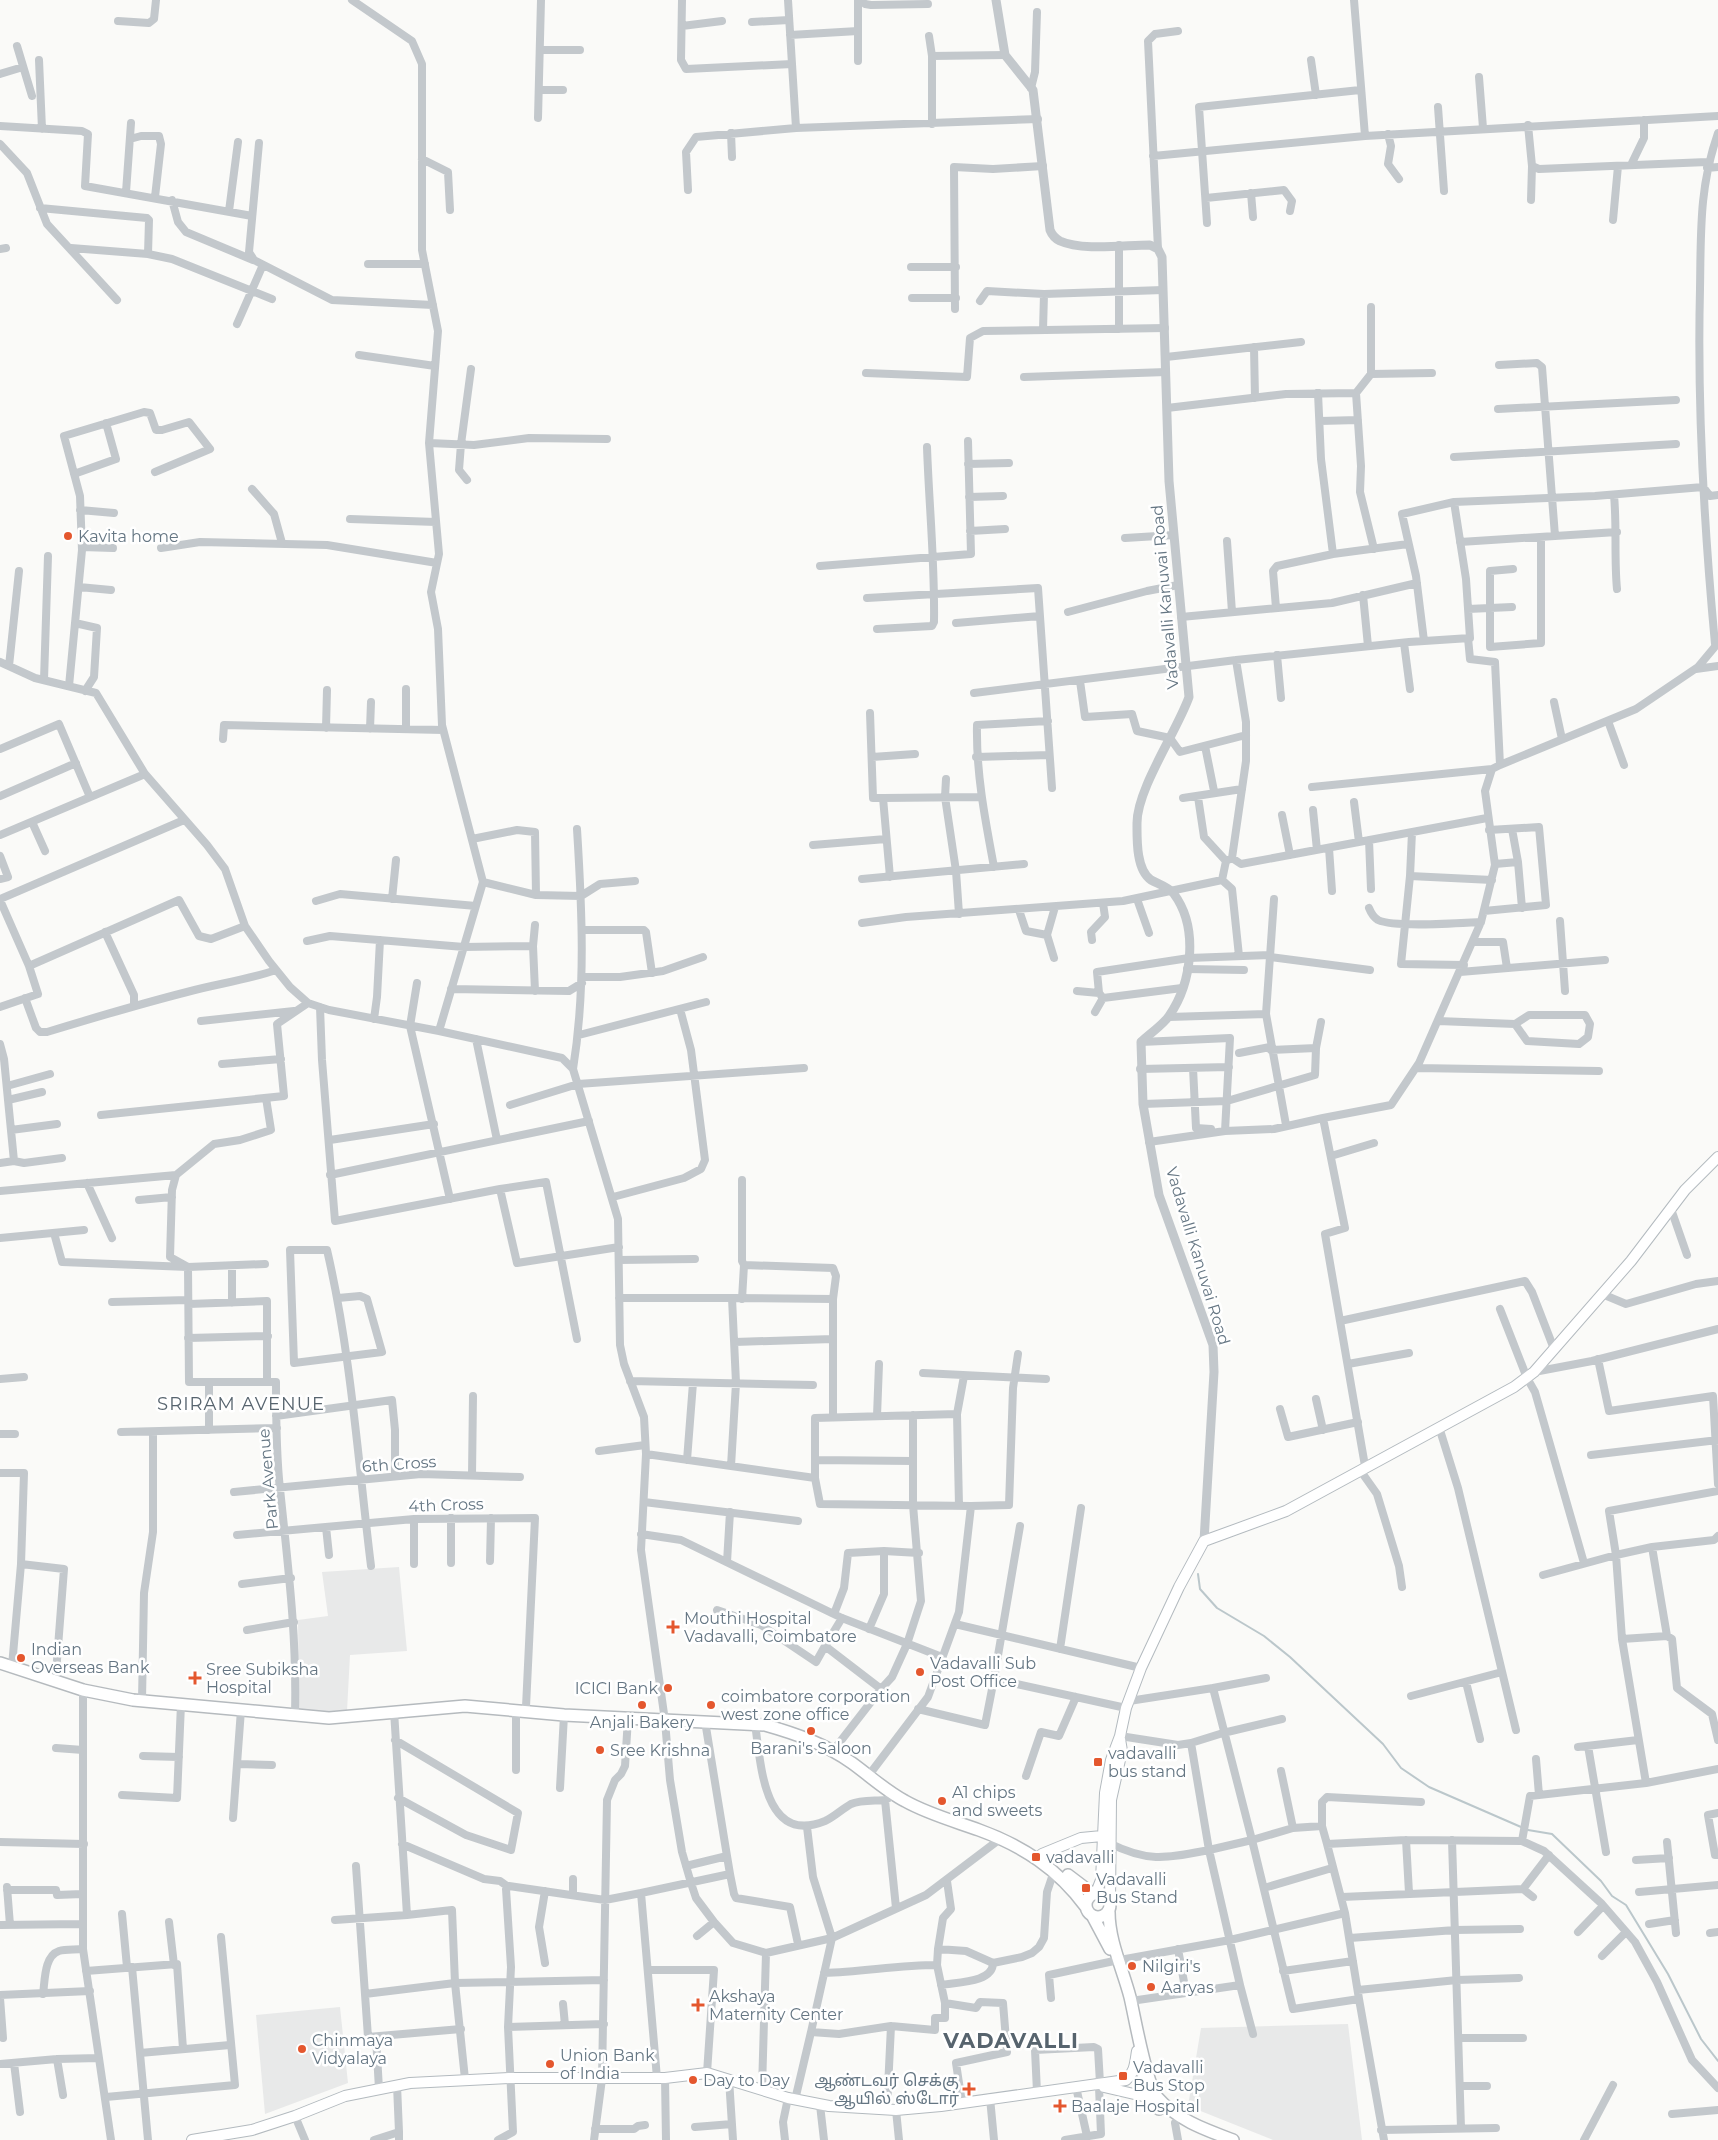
<svg xmlns="http://www.w3.org/2000/svg" width="1718" height="2140" font-family="Montserrat,'Noto Sans Tamil',sans-serif">
<rect width="100%" height="100%" fill="#fafaf8"/>
<path fill="#e8e9e9" d="M399 1567 407 1651 350 1655 347 1711 299 1712 298 1620 328 1616 322 1572Z
M340 2007 348 2083 265 2114 256 2015Z
M1348 2024 1362 2140H1273L1188 2106 1201 2028Z"/>
<g fill="none" stroke-linecap="round" stroke-linejoin="round">
<path stroke="#bbc7cb" stroke-width="2" d="M1198 1574 1200 1589 1217 1608 1264 1636 1290 1657 1383 1744 1401 1768 1429 1787 1521 1827
M1528 1830 1552 1834 1601 1881 1612 1896 1626 1905 1668 1974 1701 2039 1718 2061"/>
<g stroke="#b3babf" stroke-width="12">
<path id="secondary" d="M1042 1854 1081 1838 1102 1836
M1096 1893 1101 1880 1105 1793 1111 1760 1120 1736 1126 1708 1141 1668 1179 1587 1204 1541 1286 1511 1514 1387 1534 1372 1631 1261 1685 1190 1718 1157
M1110 1902 1111 1800 1122 1751 1120 1739
M1104 2087 1147 2097
M192 2140 252 2130 295 2116 345 2096 410 2083 509 2078H665L707 2073 788 2098 829 2106 896 2110 941 2106 1126 2080C1135 2072 1135 2063 1137 2051"/>
</g>
<g stroke="#b5babe" stroke-width="14">
<path id="primary" d="M0 1663 83 1690 133 1700 329 1718 465 1706 564 1715 765 1725C797 1734 825 1744 852 1763 870 1776 886 1791 905 1801 928 1814 954 1821 979 1830 1023 1846 1058 1869 1086 1907
M1068 1875 1093 1894
M1086 1905a12 12 0 1 1 24 0a12 12 0 1 1-24 0Z
M1109 1912C1109 1941 1123 1970 1130 1997 1135 2018 1146 2083 1157 2097 1177 2120 1206 2130 1233 2140
M1093 1917 1110 1949
M1143 2078 1147 2097 1159 2109"/>
</g>
<path stroke="#c3c8cc" stroke-width="8" d="M352 0 412 41 422 64V250L438 331 429 443 439 554 431 592 438 629 442 725 483 882 439 1031
M682 0 681 60 686 69 792 64
M788 0 796 128
M861 0 865 4 871 5 928 4
M1354 0 1365 136
M118 21 149 23 154 19 156 0
M752 22 789 20
M682 26 722 21
M790 35 858 31
M929 36 932 56
M17 46 32 96
M540 50H580
M39 60 42 129
M1311 60 1316 95
M858 61V0
M0 74 23 67
M1479 77 1483 128
M1031 88 1035 72 1037 12
M540 90H563
M1438 107 1444 191
M538 118 541 0
M932 124V56L1005 55
M1528 125 1532 166 1539 169 1707 162
M0 126 82 131 88 134 85 186 252 216
M731 133 732 157
M1388 134 1391 146 1388 164 1399 179
M130 139 141 136H159L161 144 155 197
M259 143 249 252 254 260 332 300 433 305
M0 144 27 173 47 224 117 300
M1153 156 1365 136 1718 116
M422 159 448 172 450 210
M1631 165 1644 138V120
M1707 168 1718 167
M688 190 686 152 696 137 796 128 1038 119
M126 192 131 123
M1251 193 1253 217
M1206 198 1284 190 1292 201 1290 211
M172 200 178 222 186 232 253 260
M1531 200 1532 166
M40 208 147 218 149 220 148 254 71 248
M229 211 238 142
M1613 220 1618 166
M1207 223 1199 107 1360 90
M1119 245V329
M0 249 6 248
M1158 249 1148 41 1155 34 1178 31
M148 254 172 259 272 299
M368 264H425
M911 267H956
M912 298H956
M980 301 987 291 1044 294 1163 290
M955 309 954 167 993 169 1043 166
M237 324 262 267
M1043 330 1044 294
M1254 347 1255 398
M359 355 435 366
M1166 357 1301 342
M1499 365 1537 363 1542 367 1555 536
M866 373 967 377 970 338 983 331 1165 328
M1371 374 1432 373
M1024 377 1166 372
M1318 393 1321 459 1333 554
M1356 393 1371 374V307
M1167 408 1286 394 1356 393 1361 466 1360 492 1374 549
M1498 409 1676 400
M1320 421 1358 420
M429 443 474 445 529 438 607 439
M1454 457 1676 444
M968 464 1009 463
M74 474 116 459 106 423
M467 480 459 470 461 444 471 369
M252 489 274 514 282 543
M1614 495C1617 527 1614 558 1617 589
M969 497 1003 496
M80 510 114 513
M350 519 436 522
M970 531 1005 529
M1125 538 1174 535
M1227 541 1232 612
M1460 542 1617 532
M82 547 113 548
M161 548 200 542 327 545 437 563
M820 566 971 554 968 441
M1513 569 1490 571V647L1541 643V537
M79 587 111 590
M1363 595 1368 646
M867 598 1038 588 1052 788
M1276 608 1273 571 1277 566 1333 554 1408 544
M1468 609 1512 607
M1068 612 1147 591 1178 585
M1181 617 1332 603 1417 583
M75 623 97 628 94 677 85 691
M956 623 1040 616
M877 629 932 626 934 622C935 563 929 505 927 447
M1424 641 1416 576 1402 514 1454 502 1595 496 1703 487 1710 496 1718 495
M1404 643 1410 689
M1715 644C1704 526 1697 408 1700 289 1701 233 1699 187 1718 133
M1277 655 1281 698
M0 662 35 678 96 693 145 774 207 845 225 869 245 926 269 961 290 987 308 1003 329 1010 439 1031 562 1058 573 1069 618 1219 620 1345 624 1364 644 1417 646 1454 641 1550 665 1721 670 1780 682 1852 691 1883 696 1898 714 1922 733 1943 766 1953 832 1938 926 1895 1000 1839
M9 666 19 571
M1696 669 1718 666
M44 680 48 556
M1080 681 1085 717 1132 714 1137 731 1170 738 1180 752 1246 735
M69 686 82 550 80 496 64 436 144 412 150 413 156 430H162L189 422 210 449 155 472
M974 693 1236 660
M1554 702 1562 739
M870 713 873 798H883L890 877
M1608 721 1624 765
M326 728 327 690
M370 729 371 702
M406 729V689
M223 739 224 725 443 730
M1205 746 1214 791
M0 749 59 724 90 797
M872 757 915 754
M976 757 1049 755
M1500 765 1636 709 1698 667 1718 643
M946 779 945 797 956 871 959 914
M1312 787 1492 769
M0 796 76 763
M1198 797 1204 837 1226 861
M883 798 981 797
M1183 798 1242 789
M1354 802 1359 842
M1313 810 1317 850
M1282 815 1290 855
M32 822 45 851
M1512 829 1518 862 1522 908
M0 835 145 774
M472 839 517 830 535 832 536 895
M1369 840 1371 889
M813 845 886 839
M1329 848 1332 891
M0 856 8 877 0 879
M1232 858 1246 761V722L1236 660 1409 642 1470 638 1466 579 1454 502
M1495 864 1518 862
M994 867C985 819 976 773 977 725L1048 721
M1410 876 1412 832
M862 879 1024 864
M1222 880 1232 889 1239 956
M483 882 536 895 581 896 600 884 635 881
M0 899 184 820
M392 899 396 860
M1137 899 1149 933
M1274 899 1266 1014 1286 1125
M0 900 29 966
M316 901 340 894 476 906
M1369 908C1371 913 1373 917 1378 920 1395 928 1460 923 1481 922
M1019 910 1026 931 1047 935
M1484 911 1546 905 1539 827 1489 830
M1560 921 1565 991
M862 923 906 917 1123 901 1222 880 1226 861 1232 858 1241 864 1487 818
M582 930H644L646 932 652 973
M105 932 134 995V1005
M1092 940 1091 932 1105 917 1103 903
M307 941 330 936 464 947 533 946
M1473 942H1503L1507 968
M1270 957 1370 970
M1054 958 1047 935 1055 907
M1464 965 1401 964 1410 876 1492 880
M1187 969 1244 970
M1460 972 1605 960
M582 977H620L663 971 703 957
M417 983 410 1026 450 1199
M451 989 569 991 582 983
M535 991 533 946 535 925
M1077 991 1099 993
M25 998 36 1028 40 1032H47C93 1018 140 1004 187 992 216 984 247 980 276 970
M1103 998 1182 988
M0 1007 38 994 29 966 179 900 199 936 211 939 245 926
M320 1007 322 1060 335 1221 500 1189 517 1263 619 1247
M1095 1012 1103 998 1099 993 1097 972 1189 958 1270 955
M1169 1017 1266 1014
M374 1019 377 997 380 940
M201 1021 294 1011
M1438 1021 1515 1024 1529 1015H1585L1590 1024 1588 1037 1579 1044 1527 1041 1515 1024
M579 1035 706 1002
M476 1039 497 1140
M1141 1042 1230 1038 1225 1131 1149 1142
M0 1044 4 1059 14 1161 0 1163
M1271 1050 1316 1048
M1239 1053 1270 1047
M222 1064 281 1059
M1193 1068 1196 1128 1211 1129
M1416 1068 1599 1071
M573 1069C586 989 582 909 577 829
M1140 1069 1229 1067
M7 1086 50 1074
M8 1100 42 1092
M1143 1104 1227 1101 1315 1075 1316 1048 1321 1022
M510 1105 578 1084 804 1068
M101 1115 284 1096 277 1024 308 1003
M11 1130 57 1124
M1225 1131 1274 1129 1323 1118
M330 1140 434 1124
M1331 1156 1374 1143
M14 1161 24 1163 62 1158
M330 1175 589 1121
M742 1180V1261L744 1265 742 1299
M87 1183 112 1238
M500 1189 546 1182 577 1339
M0 1191 176 1175
M613 1197 684 1178 701 1169 705 1160 691 1050 680 1009
M139 1200 172 1197
M1671 1209 1687 1255
M54 1233 62 1262 188 1267 265 1264
M0 1238 84 1230
M619 1260 695 1259
M744 1265 833 1268 836 1276 833 1299
M232 1266V1303
M188 1267 189 1382H276C276 1417 276 1454 280 1489 288 1566 297 1636 295 1714
M188 1267 170 1257 172 1190 176 1175 214 1144 240 1140 271 1130 266 1098
M1602 1294 1626 1304 1696 1284 1718 1281
M338 1298 360 1296 367 1299 382 1352 294 1363 290 1250H327C351 1353 358 1461 371 1566
M619 1298H732L736 1383 731 1466
M732 1298 833 1299V1417
M112 1302 188 1300
M189 1304 267 1301V1382
M1500 1309 1527 1378 1535 1392 1584 1563
M1340 1321 1525 1281 1532 1292 1554 1349
M188 1338 268 1336
M735 1342 833 1339
M1598 1359 1609 1411 1713 1396 1718 1484
M1348 1364 1409 1353
M1534 1372 1592 1361 1718 1329
M923 1373 1046 1379
M0 1379 24 1377
M630 1381 813 1385
M209 1382V1430
M1316 1399 1323 1430
M1280 1409 1288 1437 1358 1422
M957 1414 964 1376
M276 1416 392 1400 395 1430V1475
M877 1416 879 1364
M1439 1427 1458 1488 1516 1730
M121 1432 277 1428
M0 1434H15
M599 1451 645 1445
M646 1454 815 1478 820 1504 971 1506
M1591 1455 1718 1440
M687 1460 693 1383
M815 1460 913 1461
M1365 1466 1325 1234 1345 1228 1323 1118 1391 1105 1419 1063 1481 922 1495 865 1485 791 1492 769 1500 765 1495 662 1470 659 1468 638
M1360 1470 1377 1494 1399 1566 1402 1587
M0 1473H24L21 1564 12 1666
M472 1475 473 1396
M815 1478V1418L957 1414 959 1506
M234 1492 421 1474 520 1477
M644 1502 798 1521
M451 1518V1563
M414 1519V1564
M326 1527 329 1555
M641 1534 681 1540 842 1618 942 1657
M237 1535 414 1519 535 1518 526 1707
M490 1561 491 1518
M727 1562 730 1512
M21 1564 64 1569 56 1673 53 1680
M1543 1575 1616 1555 1652 1547
M242 1584 291 1578
M717 1610 761 1625 816 1662 825 1646
M834 1614 844 1588 848 1553 884 1551 919 1553
M842 1618 825 1646 881 1689 892 1677 907 1644 921 1601 913 1505V1415
M955 1624 1141 1668
M869 1629 884 1594V1551
M247 1630 294 1622
M1667 1636 1672 1639 1677 1688 1712 1714 1718 1740
M1622 1639 1667 1636 1652 1547 1714 1540 1718 1536
M1060 1649 1081 1508
M994 1679 1020 1526
M1466 1682 1480 1739
M1213 1688 1266 1678
M83 1690V1949L111 2140
M1411 1696 1502 1672
M142 1700 144 1593 153 1532V1432
M1129 1701 1213 1688 1252 1840 1209 1850 1240 1985 1131 2001
M918 1709 985 1725 994 1679 1126 1708
M394 1711 407 1915 452 1910 455 1983 465 2079
M516 1712V1770
M705 1721 727 1856
M755 1724C761 1763 763 1846 825 1821 834 1817 842 1809 851 1804 860 1800 874 1801 885 1800
M1120 1736 1178 1745 1191 1743
M395 1740 518 1813 511 1850 466 1835 398 1798
M1588 1746 1606 1852
M836 1747 881 1689
M1578 1747 1638 1740
M56 1748 83 1750
M143 1756 179 1757
M1536 1759 1539 1795
M238 1764 272 1765
M1281 1771 1293 1828
M869 1775 928 1697 959 1612 971 1506 1009 1505 1013 1388 1018 1354
M1026 1776 1041 1732 1059 1736 1076 1697
M1646 1783 1622 1639 1616 1555 1609 1511 1718 1491
M560 1788 564 1715
M122 1795 177 1798 181 1704
M889 1798 885 1800 896 1908
M1718 1813 1708 1815 1715 1855H1718
M233 1818 241 1710
M1322 1826V1802L1327 1797 1421 1802
M807 1827 813 1877 832 1938 811 2032 839 2034 891 2026 887 2109
M1406 1840 1409 1893
M1452 1840 1461 2128
M1522 1841 1530 1796 1646 1783 1718 1769
M0 1842 84 1844
M1667 1842 1676 1933
M1109 1843C1149 1863 1167 1858 1209 1850L1191 1743 1223 1733 1282 1719
M402 1844 484 1879 500 1881 507 1886
M1327 1844 1322 1826 1293 1828 1252 1840 1293 2009 1359 1999 1345 1913
M1636 1860 1669 1858
M356 1866 368 2037 461 2029
M686 1866 727 1856 730 1874
M7 1887 10 1925
M1264 1888 1332 1868
M7 1890H56L57 1895 82 1894
M545 1891 539 1927 545 1963
M1639 1892 1718 1885
M573 1895V1879
M1342 1897 1523 1889
M1533 1897 1523 1889 1549 1855
M122 1914 127 1967
M335 1920 407 1915
M169 1922 174 1965
M1649 1924 1675 1920
M0 1925 81 1924
M1578 1932 1603 1906
M1710 1933 1718 1932
M697 1936 714 1922
M1350 1938 1455 1930 1520 1929
M938 1949 943 1918 951 1909 947 1881
M1178 1949 1186 1993
M1602 1956 1626 1932
M1120 1960 1230 1940 1345 1913 1327 1844 1406 1840 1522 1841 1544 1851 1602 1904 1635 1942 1657 1982 1692 2060 1718 2088
M132 1967 148 2140
M648 1970H714L707 2073
M86 1971 177 1964 183 2049
M1283 1971 1353 1961
M824 1973C862 1972 899 1965 937 1965
M941 1985C956 1982 993 1983 993 1963
M1240 1985 1253 2034
M1358 1990 1457 1980 1519 1978
M43 1994C45 1981 44 1956 59 1951 66 1949 75 1950 83 1949
M365 1994 455 1983 604 1980
M0 1995 90 1991
M0 1998 3 2038
M1051 1998 1049 1975 1114 1961
M1359 1999 1384 2140
M563 2004 565 2025
M891 2026 935 2030V2018H945V2003
M508 2027 604 2024
M376 2037 379 2089
M1459 2038H1523
M140 2053 230 2045
M57 2059 63 2095
M14 2063 20 2112
M0 2064 57 2059 99 2058
M657 2078 641 1893 730 1874 734 1894 736 1898 790 1907 798 1944
M665 2078 666 2140
M729 2079 733 2140
M397 2085 399 2132
M1460 2086H1487
M1076 2087 1087 2136
M762 2089 766 1953
M1037 2092 1035 2050 1094 2047 1098 2049 1100 2083
M106 2097 235 2085 221 1937
M990 2098 994 2140
M795 2100 811 2032
M962 2103 956 2063 1007 2052 1003 2003 980 2002 976 2008 945 2003 937 1965 938 1949 966 1951 993 1963 1022 1957 1032 1953 1039 1947 1044 1938 1047 1892 1054 1871
M820 2105 824 2140
M896 2110 899 2140
M1672 2114 1718 2110
M295 2116 305 2140
M1175 2123 1178 2140
M695 2127 732 2124
M595 2129H634L638 2126 645 2125
M1381 2130 1496 2128
M374 2140 399 2132V2140
M498 2140 513 2132 508 2027 511 1967 506 1889 509 1886 605 1900 641 1893
M594 2140 602 2079 607 1800 615 1780 621 1774 625 1766 628 1718
M785 2140 783 2122 788 2098
M1065 2140 1101 2134 1099 2087
M1584 2140 1613 2085"/>
<path stroke="#c3c8cc" stroke-width="9" d="M996 0 1005 55 1033 90 1050 230C1052 235 1054 238 1060 241 1082 251 1125 245 1150 245L1158 249 1162 257 1169 481 1189 697C1177 731 1137 789 1137 823 1137 839 1136 870 1151 880 1158 884 1169 887 1174 894 1199 928 1192 983 1169 1016 1162 1026 1149 1034 1141 1042L1143 1104 1159 1195 1213 1345 1214 1372 1204 1541"/>
<use href="#secondary" stroke="#fff" stroke-width="10"/>
<use href="#primary" stroke="#fff" stroke-width="11"/>
</g>
<g fill="#e4572e" stroke="#fff" stroke-width="2">
<circle cx="68" cy="536" r="5"/>
<path d="M670.5 1619.5h5v5h5v5h-5v5h-5v-5h-5v-5h5z"/>
<circle cx="21" cy="1658" r="5"/>
<circle cx="920" cy="1672" r="5"/>
<path d="M192.5 1670.5h5v5h5v5h-5v5h-5v-5h-5v-5h5z"/>
<circle cx="668" cy="1688" r="5"/>
<circle cx="642" cy="1705" r="5"/>
<circle cx="711" cy="1705" r="5"/>
<circle cx="811" cy="1731" r="5"/>
<circle cx="600" cy="1750" r="5"/>
<rect x="1093" y="1757" width="10" height="10" rx="2.5"/>
<circle cx="942" cy="1801" r="5"/>
<rect x="1031" y="1852" width="10" height="10" rx="2.5"/>
<rect x="1081" y="1883" width="10" height="10" rx="2.5"/>
<circle cx="1132" cy="1966" r="5"/>
<circle cx="1151" cy="1987" r="5"/>
<path d="M695.5 1997.5h5v5h5v5h-5v5h-5v-5h-5v-5h5z"/>
<circle cx="302" cy="2049" r="5"/>
<circle cx="550" cy="2064" r="5"/>
<rect x="1118" y="2071" width="10" height="10" rx="2.5"/>
<circle cx="693" cy="2080" r="5"/>
<path d="M966.5 2081.5h5v5h5v5h-5v5h-5v-5h-5v-5h5z"/>
<path d="M1057.5 2098.5h5v5h5v5h-5v5h-5v-5h-5v-5h5z"/>
</g>
<g text-anchor="middle" dominant-baseline="central" stroke-width="5" stroke-linejoin="round" paint-order="stroke">
<g font-size="16" fill="#657683" stroke="#fff" text-anchor="start">
<text x="78" y="536">Kavita home</text>
<text x="684" y="1618">Mouthi Hospital<tspan x="684" dy="18">Vadavalli, Coimbatore</tspan></text>
<text x="31" y="1649">Indian<tspan x="31" dy="18">Overseas Bank</tspan></text>
<text x="930" y="1663">Vadavalli Sub<tspan x="930" dy="18">Post Office</tspan></text>
<text x="206" y="1669">Sree Subiksha<tspan x="206" dy="18">Hospital</tspan></text>
<text x="658" y="1688" text-anchor="end">ICICI Bank</text>
<text x="721" y="1696">coimbatore corporation<tspan x="721" dy="18">west zone office</tspan></text>
<text x="642" y="1722" text-anchor="middle">Anjali Bakery</text>
<text x="811" y="1748" text-anchor="middle">Barani's Saloon</text>
<text x="610" y="1750">Sree Krishna</text>
<text x="1108" y="1753">vadavalli<tspan x="1108" dy="18">bus stand</tspan></text>
<text x="952" y="1792">A1 chips<tspan x="952" dy="18">and sweets</tspan></text>
<text x="1046" y="1857">vadavalli</text>
<text x="1096" y="1879">Vadavalli<tspan x="1096" dy="18">Bus Stand</tspan></text>
<text x="1142" y="1966">Nilgiri's</text>
<text x="1161" y="1987">Aaryas</text>
<text x="709" y="1996">Akshaya<tspan x="709" dy="18">Maternity Center</tspan></text>
<text x="312" y="2040">Chinmaya<tspan x="312" dy="18">Vidyalaya</tspan></text>
<text x="560" y="2055">Union Bank<tspan x="560" dy="18">of India</tspan></text>
<text x="1133" y="2067">Vadavalli<tspan x="1133" dy="18">Bus Stop</tspan></text>
<text x="703" y="2080">Day to Day</text>
<text x="959" y="2080" text-anchor="end">ஆண்டவர் செக்கு<tspan x="959" dy="18">ஆயில் ஸ்டோர்</tspan></text>
<text x="1071" y="2106">Baalaje Hospital</text>
</g>
<g font-size="16" fill="#657683" stroke="#fff">
<text transform="translate(1165 597) rotate(-95)">Vadavalli Kanuvai Road</text>
<text transform="translate(1198 1256) rotate(73)">Vadavalli Kanuvai Road</text>
<text transform="translate(399 1464) rotate(-4)">6th Cross</text>
<text transform="translate(268 1479) rotate(-95)">Park Avenue</text>
<text transform="translate(446 1505) rotate(-2)">4th Cross</text>
</g>
<g font-size="18" letter-spacing="1" fill="#57646e" stroke="#fff">
<text x="241" y="1404">SRIRAM AVENUE</text>
</g>
<g font-size="21" font-weight="bold" letter-spacing="1" fill="#57646e" stroke="#fff">
<text x="1011" y="2040">VADAVALLI</text>
</g>
</g>
</svg>
